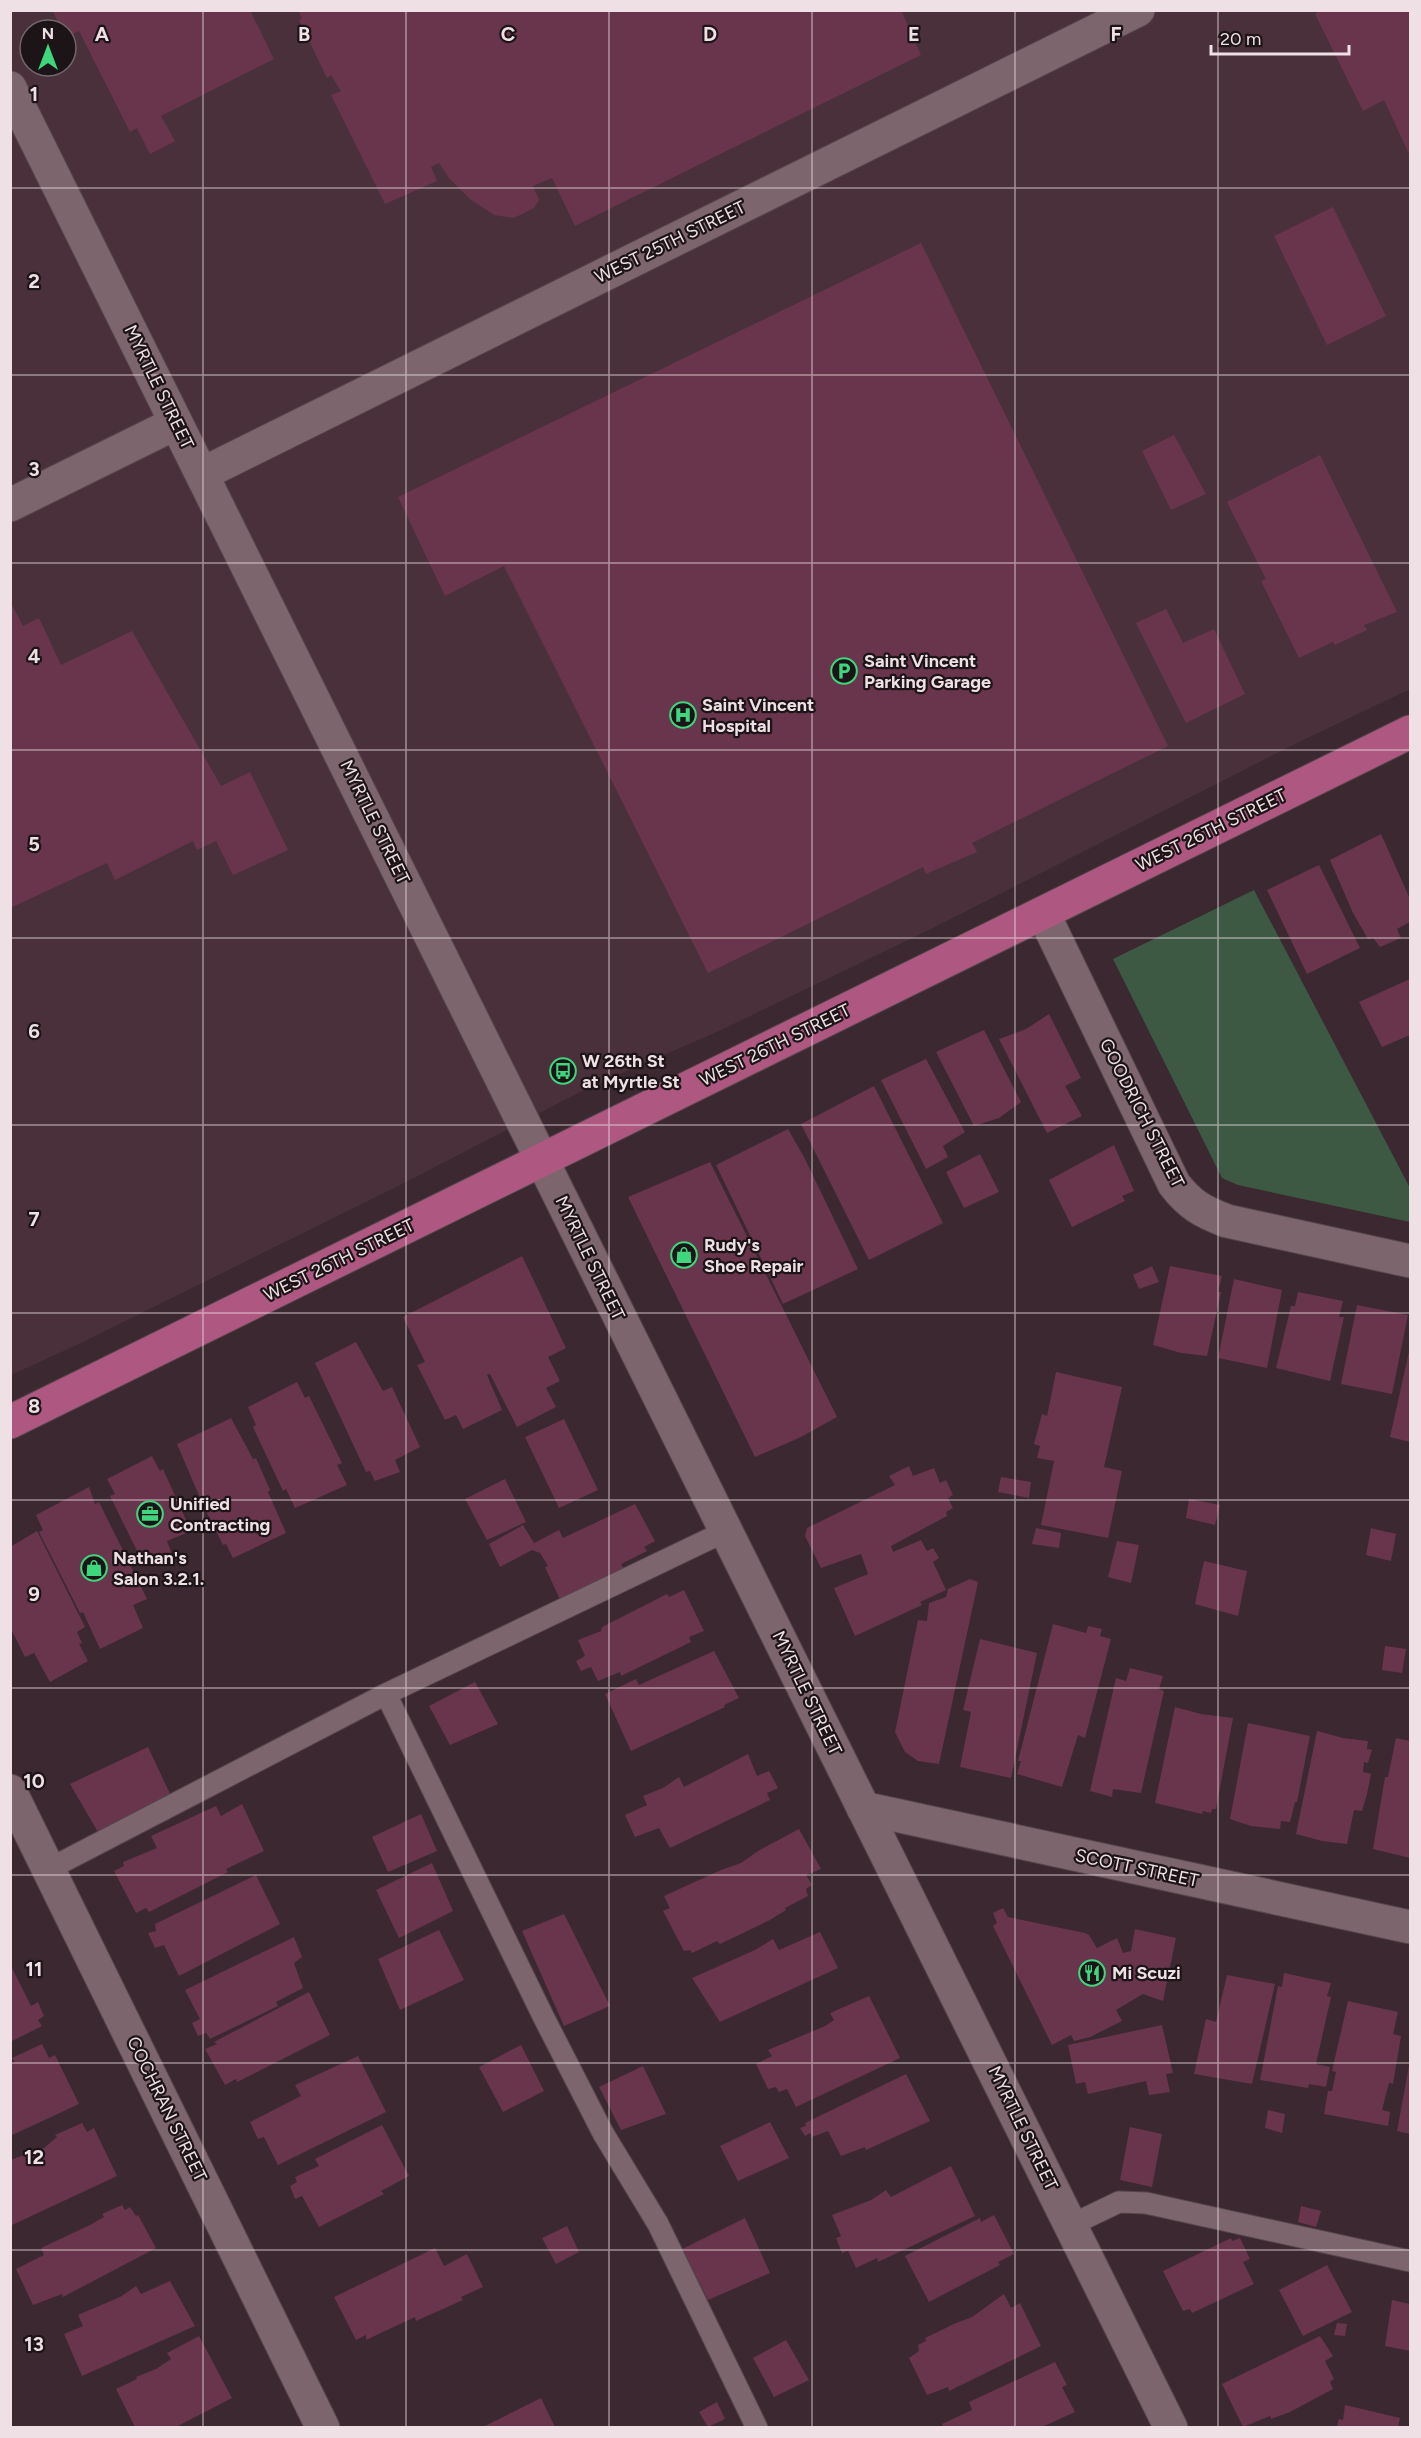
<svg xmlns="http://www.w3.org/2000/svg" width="1421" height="2438" font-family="Figtree,sans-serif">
<rect width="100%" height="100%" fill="#3c2830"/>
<path fill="#4a303b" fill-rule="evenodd" d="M10 11H1410V689L1299 742 931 929 719 1031 588 1088 402 1184 77 1345 11 1375ZM30 30H66V66H30Z"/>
<path fill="#3d5944" d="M1254 890 1410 1188V1222L1238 1185 1222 1178 1113 959Z"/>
<path fill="#68354c" d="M52 10H250L274 59 161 116 175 141 150 154 137 128 130 132 79 31 66 37V30H62Z
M298 10H901L921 55 575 226 552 178 533 186 539 200 534 208 514 218 494 215 470 199 449 178 439 163 431 167 437 181 385 204 331 95 341 91 331 75 327 78 299 20 302 19Z
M1321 10H1410V156L1384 100 1363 111 1315 14Z
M1333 207 1386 316 1327 345 1274 236Z
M921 243 1168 746 972 843 977 852 926 874 923 867 708 973 504 566 445 596 398 497Z
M1174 435 1206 494 1171 510 1142 451Z
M1320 455 1397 612 1364 625 1367 630 1335 645 1333 642 1299 658 1261 581 1266 579 1227 502Z
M10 601 23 626 39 618 61 665 132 631 221 786 250 772 288 850 233 875 216 841 197 850 193 841 115 880 107 863 10 908Z
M1166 609 1183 643 1214 629 1245 694 1186 723 1136 623Z
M1381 834 1410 899V922L1397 929 1401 938 1380 947 1373 938 1368 939 1353 913 1330 860Z
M1319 865 1360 948 1307 974 1267 890Z
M1410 979V1035L1382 1047 1359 1002Z
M1049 1014 1081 1078 1065 1086 1082 1116 1047 1133 999 1039 1026 1029Z
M984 1030 1021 1102 999 1118 974 1126 936 1052Z
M926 1059 965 1132 943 1146 948 1157 926 1169 881 1080Z
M874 1086 943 1223 869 1260 801 1124Z
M788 1129 804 1157 858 1269 783 1304 716 1165Z
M1114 1145 1134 1191 1122 1196 1125 1201 1072 1227 1049 1180Z
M980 1154 999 1192 964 1208 946 1172Z
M710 1162 837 1417 799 1438 755 1457 628 1197Z
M522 1256 566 1348 548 1357 560 1381 546 1388 556 1407 517 1427 490 1374 487 1375 502 1410 463 1429 456 1415 445 1420 417 1365 425 1362 403 1317Z
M1152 1266 1159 1282 1139 1289 1133 1275Z
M1170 1266 1222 1276 1218 1292H1221L1207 1356 1181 1353 1153 1345Z
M1234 1279 1282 1290 1267 1368 1218 1358Z
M1298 1292 1343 1301 1339 1317H1344L1330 1381 1276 1368 1291 1306H1295Z
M1357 1305 1408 1315 1392 1394 1341 1384Z
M356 1342 383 1391 392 1387 420 1447 395 1460 400 1472 375 1481 370 1471 366 1472 315 1363Z
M1410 1347V1442L1390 1437Z
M1056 1372 1122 1387 1104 1467 1122 1471 1108 1538 1041 1525 1054 1461 1037 1458 1040 1446 1034 1444 1042 1414 1047 1416Z
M297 1382 305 1398 309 1396 342 1463 337 1465 347 1485 295 1508 286 1489 283 1491 253 1427 256 1425 248 1407Z
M231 1418 253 1459 256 1458 270 1490 268 1492 286 1533 233 1558 226 1544 223 1545 203 1505 177 1444Z
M564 1419 598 1490 559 1508 525 1437Z
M152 1456 160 1471 163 1469 191 1531 167 1541 172 1554 148 1565 143 1554 139 1555 110 1496 115 1494 107 1479Z
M909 1466 913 1476 934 1468 940 1483 946 1480 953 1495 948 1498 953 1508 946 1512 947 1516 891 1546 893 1552 921 1540 927 1551 933 1548 939 1558 933 1562 946 1590 920 1602 922 1605 855 1636 834 1588 868 1574 861 1554 821 1568 805 1536 807 1528 895 1485 889 1476Z
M1001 1477 1031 1482 1029 1498 998 1492Z
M505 1479 526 1522 487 1540 465 1499Z
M89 1487 95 1504 99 1502 147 1599 133 1605 143 1628 100 1649 83 1612 80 1613 39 1532 43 1530 36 1515Z
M1189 1499 1220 1505 1215 1525 1186 1518Z
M635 1504 655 1541 644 1547 647 1551 621 1564 625 1571 561 1602 545 1567 548 1566 540 1553 532 1550 500 1567 489 1544 523 1525 534 1543 559 1530 563 1538Z
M1036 1528 1061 1533 1059 1548 1032 1544Z
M1371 1528 1396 1534 1391 1561 1366 1555Z
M37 1531 85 1627 77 1632 82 1643 79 1644 88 1661 50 1682 34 1653 25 1657 10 1627V1547Z
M1117 1541 1139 1545 1131 1583 1108 1577Z
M1204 1561 1247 1571 1238 1616 1195 1604Z
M970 1579 978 1582 939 1764 918 1761 905 1752 895 1732 918 1620 927 1621 929 1603 946 1597 948 1589Z
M684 1590 704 1631 689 1637 691 1642 621 1676 620 1672 598 1681 591 1667 581 1671 576 1661 585 1656 578 1640 601 1631 602 1627 667 1594 669 1597Z
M1053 1624 1086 1633 1088 1626 1102 1629 1100 1636 1111 1639 1085 1738 1078 1735 1062 1787 1017 1774 1021 1761H1018Z
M980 1639 1037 1653 1011 1778 960 1767 971 1712 963 1710Z
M1385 1646 1406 1649 1402 1673 1382 1670Z
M714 1651 739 1698 724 1705 725 1707 631 1751 605 1694 636 1679 639 1685Z
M1130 1668 1163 1676 1159 1689 1164 1691 1141 1793 1113 1789 1112 1797 1090 1791 1116 1678 1126 1681Z
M475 1682 498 1724 450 1745 429 1706Z
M1175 1707 1201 1714 1233 1718 1216 1809H1212L1211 1813 1203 1811 1202 1814 1155 1803Z
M1248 1723 1310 1736 1297 1802H1295L1290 1822 1281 1821 1280 1829 1251 1826 1230 1819Z
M1317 1731 1343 1738 1368 1741 1367 1749 1372 1750 1368 1763 1364 1762 1363 1772 1371 1774 1367 1794 1362 1811 1354 1810 1347 1844 1322 1841 1296 1834Z
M1396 1738 1410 1741V1858L1373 1849 1385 1777H1388Z
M148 1747 172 1798 98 1832 70 1784Z
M748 1754 757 1776 769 1771 778 1788 767 1793 770 1800 670 1848 659 1828 635 1837 625 1815 647 1805 643 1796 663 1788 679 1777 684 1787Z
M242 1804 264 1851 226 1869 228 1872 149 1912 146 1908 136 1913 114 1871 124 1866 123 1862 157 1848 151 1836 216 1806 221 1816Z
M421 1814 437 1851 388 1872 372 1837Z
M799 1829 821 1869 806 1875 812 1885 806 1889 808 1896 785 1908 786 1910 770 1920 720 1944 717 1941 692 1953 690 1950 684 1951 663 1911 670 1908 664 1896 721 1870 741 1863 758 1851Z
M432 1863 453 1911 399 1938 376 1890Z
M256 1875 280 1924 179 1976 164 1945 155 1948 148 1933 156 1931 155 1924Z
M1003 1908 1008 1917 1085 1933 1089 1935 1097 1948 1117 1938 1123 1953 1131 1951 1135 1929 1176 1938 1163 2001 1143 1994 1116 2010 1122 2021 1090 2037 1074 2041 1071 2035 1052 2045 993 1926 997 1923 993 1913Z
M564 1914 610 2006 564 2026 522 1931Z
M439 1930 464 1980 400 2010 378 1959Z
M820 1932 838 1968 720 2022 692 1978 755 1950 773 1939 779 1950Z
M294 1937 302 1957 294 1963 303 1988 276 2002 278 2006 210 2039 206 2033 198 2036 192 2023 200 2019 185 1990Z
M10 1964 31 2006 38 2002 44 2016 38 2020 42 2026 10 2042Z
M1284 1973 1331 1983 1327 1996 1331 1997 1316 2064 1330 2067 1326 2087 1309 2084 1308 2088 1260 2080 1278 1986 1282 1987Z
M1227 1975 1275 1984 1252 2084 1194 2074 1206 2019 1216 2022Z
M309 1992 330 2035 237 2082 236 2079 225 2085 205 2049 217 2044 214 2042Z
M869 1996 900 2058 796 2107 787 2089 779 2092 776 2087 768 2089 756 2064 772 2056 768 2050 825 2026 834 2020 830 2013Z
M1348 2001 1398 2012 1393 2034 1401 2036 1393 2084 1389 2083 1382 2110 1390 2112 1388 2126 1324 2114 1328 2091H1332L1336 2072 1332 2071Z
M1162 2025 1173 2073 1166 2074 1170 2092 1149 2095 1146 2081 1088 2094 1085 2082 1076 2084 1068 2045Z
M42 2044 49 2058 55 2055 79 2104 10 2136V2064L15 2062 12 2058Z
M521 2045 544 2091 503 2112 479 2067Z
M358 2056 386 2112 278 2165 264 2137 258 2139 250 2122 301 2096 295 2085Z
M643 2066 666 2114 621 2130 599 2087Z
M1409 2066H1410V2134L1397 2131Z
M906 2074 930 2121 866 2150 865 2147 841 2156 828 2131 812 2137 810 2133 805 2136 800 2128 806 2126 805 2123Z
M1268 2110 1285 2114 1282 2133 1265 2128Z
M770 2122 789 2158 738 2181 720 2146Z
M82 2123 87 2132 94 2128 117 2176 10 2226V2160L44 2148 57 2137 55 2135Z
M382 2125 409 2176 381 2191 384 2194 319 2227 302 2196 295 2199 290 2186 297 2182 295 2177 319 2166 315 2159Z
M1130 2127 1162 2134 1152 2187 1120 2180Z
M951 2166 975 2216 878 2262 877 2258 856 2268 848 2251 842 2253 836 2238 841 2236 832 2215 871 2200 886 2190 891 2197Z
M122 2205 125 2210 130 2207 136 2216 138 2215 156 2248 63 2297 62 2294 33 2305 16 2269 44 2255 41 2248 92 2224 104 2217 102 2214Z
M1301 2206 1321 2211 1316 2227 1298 2222Z
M994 2215 1014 2254 998 2262 1000 2265 929 2302 905 2256 980 2218 981 2222Z
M745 2218 770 2273 708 2300 682 2249Z
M567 2226 579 2252 556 2264 542 2238Z
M1231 2238 1232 2241 1240 2238 1250 2259 1243 2262 1254 2284 1192 2313 1190 2309 1183 2311 1163 2271Z
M435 2248 444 2266 467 2254 483 2287 461 2297 463 2300 416 2321 415 2317 366 2340V2335L356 2340 334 2297Z
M1327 2265 1352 2312 1303 2336 1279 2290Z
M170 2281 195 2326 82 2376 64 2334 83 2326 78 2315 120 2297 136 2286 141 2294Z
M1004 2294 1011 2308 1020 2303 1041 2346 949 2391 948 2387 927 2395 909 2358 919 2351 918 2345 926 2341 925 2338 956 2323 972 2317Z
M1392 2300 1410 2304V2351L1385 2346Z
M1337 2323 1347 2324 1345 2336 1334 2335Z
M199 2336 232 2398 176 2427H135L116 2389 137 2379 136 2377 156 2369 171 2359 167 2353Z
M1320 2336 1333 2356 1325 2361 1334 2379 1330 2382 1333 2389 1290 2412 1271 2419 1270 2416 1243 2427 1222 2384Z
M786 2340 809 2380 774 2397 753 2358Z
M1055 2362 1067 2385 1062 2387 1075 2412 1042 2427H943L942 2424 972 2410 969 2402Z
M541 2398 555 2427H483Z
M717 2402 725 2419 708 2427 699 2412Z
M1345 2405 1400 2418 1398 2427H1337L1339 2419 1343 2420Z"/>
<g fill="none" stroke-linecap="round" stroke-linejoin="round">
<g stroke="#57464d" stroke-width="23">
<path id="service" d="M726 1531 386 1694 543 2016 603 2133 658 2224 757 2428
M49 1869 386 1694
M1071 2225 1119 2202 1146 2203 1410 2261"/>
</g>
<g stroke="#57464d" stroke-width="35">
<path id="minor" d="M10 88 1171 2428
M202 474 1138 10
M10 505 176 423
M1043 913 1174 1184C1190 1205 1203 1212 1227 1221L1410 1261
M10 1791 323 2428
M863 1808 1410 1927"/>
</g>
<g stroke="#57464d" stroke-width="35">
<path id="primary" d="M10 1422 1410 732"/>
</g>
<use href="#service" stroke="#7d656e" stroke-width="21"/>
<use href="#minor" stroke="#7d656e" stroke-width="33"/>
<use href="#primary" stroke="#ae5881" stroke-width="33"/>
</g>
<path fill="none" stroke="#eee0e5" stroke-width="1.5" stroke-opacity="0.55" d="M203 10V2428M406 10V2428M609 10V2428M812 10V2428M1015 10V2428M1218 10V2428M10 188H1410M10 375H1410M10 563H1410M10 750H1410M10 938H1410M10 1125H1410M10 1313H1410M10 1500H1410M10 1688H1410M10 1875H1410M10 2063H1410M10 2250H1410"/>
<defs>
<g id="parking-ring" transform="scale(1.35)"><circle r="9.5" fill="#1d1417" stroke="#3ed77d" stroke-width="1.5"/><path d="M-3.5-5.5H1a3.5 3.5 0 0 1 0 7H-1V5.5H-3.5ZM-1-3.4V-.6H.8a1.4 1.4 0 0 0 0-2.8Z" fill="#3ed77d"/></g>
<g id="hospital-ring" transform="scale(1.35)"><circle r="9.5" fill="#1d1417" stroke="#3ed77d" stroke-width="1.5"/><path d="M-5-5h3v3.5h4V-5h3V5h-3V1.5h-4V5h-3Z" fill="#3ed77d"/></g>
<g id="bus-ring" transform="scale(1.35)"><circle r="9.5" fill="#1d1417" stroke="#3ed77d" stroke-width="1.5"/><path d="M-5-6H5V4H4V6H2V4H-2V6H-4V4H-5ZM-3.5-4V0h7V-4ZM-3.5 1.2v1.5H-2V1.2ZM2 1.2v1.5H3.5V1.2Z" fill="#3ed77d"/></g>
<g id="shop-ring" transform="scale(1.35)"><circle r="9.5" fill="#1d1417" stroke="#3ed77d" stroke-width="1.5"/><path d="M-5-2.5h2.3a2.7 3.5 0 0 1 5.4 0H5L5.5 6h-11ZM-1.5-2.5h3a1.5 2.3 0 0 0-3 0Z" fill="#3ed77d"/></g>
<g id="office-ring" transform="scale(1.35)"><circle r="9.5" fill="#1d1417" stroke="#3ed77d" stroke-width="1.5"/><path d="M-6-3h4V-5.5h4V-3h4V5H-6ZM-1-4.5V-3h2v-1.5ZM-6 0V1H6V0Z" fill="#3ed77d"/></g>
<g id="restaurant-ring" transform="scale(1.35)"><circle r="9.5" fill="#1d1417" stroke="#3ed77d" stroke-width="1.5"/><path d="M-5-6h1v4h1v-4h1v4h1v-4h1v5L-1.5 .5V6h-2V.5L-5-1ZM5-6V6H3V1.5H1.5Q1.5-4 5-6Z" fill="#3ed77d"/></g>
</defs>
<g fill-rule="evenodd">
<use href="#parking-ring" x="844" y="671"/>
<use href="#hospital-ring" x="683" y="715"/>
<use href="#bus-ring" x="563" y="1071"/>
<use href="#shop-ring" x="684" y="1255"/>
<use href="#office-ring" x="150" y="1514"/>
<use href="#shop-ring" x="94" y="1568"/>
<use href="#restaurant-ring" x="1092" y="1973"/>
</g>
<g text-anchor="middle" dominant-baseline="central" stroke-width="4.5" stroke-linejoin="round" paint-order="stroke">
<g font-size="18" fill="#eee0e5" stroke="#1d1417">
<text transform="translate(670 242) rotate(-26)">WEST 25TH STREET</text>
<text transform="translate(159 387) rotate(64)">MYRTLE STREET</text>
<text transform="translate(375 822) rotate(64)">MYRTLE STREET</text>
<text transform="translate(1211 830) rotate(-26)">WEST 26TH STREET</text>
<text transform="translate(775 1045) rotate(-26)">WEST 26TH STREET</text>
<text transform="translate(1142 1113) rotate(63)">GOODRICH STREET</text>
<text transform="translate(590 1258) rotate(64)">MYRTLE STREET</text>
<text transform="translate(339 1260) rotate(-26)">WEST 26TH STREET</text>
<text transform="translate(807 1693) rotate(64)">MYRTLE STREET</text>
<text transform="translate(1137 1868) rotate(12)">SCOTT STREET</text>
<text transform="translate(167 2109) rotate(64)">COCHRAN STREET</text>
<text transform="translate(1023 2128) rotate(64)">MYRTLE STREET</text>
</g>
<g font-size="18" font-weight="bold" fill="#eee0e5" stroke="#1d1417" text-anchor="start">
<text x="864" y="661">Saint Vincent<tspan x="864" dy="21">Parking Garage</tspan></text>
<text x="702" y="705">Saint Vincent<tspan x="702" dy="21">Hospital</tspan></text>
<text x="582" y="1061">W 26th St<tspan x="582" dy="21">at Myrtle St</tspan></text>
<text x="704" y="1245">Rudy's<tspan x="704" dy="21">Shoe Repair</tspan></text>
<text x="170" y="1504">Unified<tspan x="170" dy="21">Contracting</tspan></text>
<text x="113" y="1558">Nathan's<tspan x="113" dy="21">Salon 3.2.1.</tspan></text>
<text x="1112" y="1973">Mi Scuzi</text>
</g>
</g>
<g font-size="20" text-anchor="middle" font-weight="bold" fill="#eee0e5" stroke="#1d1417" stroke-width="4.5" stroke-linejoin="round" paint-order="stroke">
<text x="102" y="41">A</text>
<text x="304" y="41">B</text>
<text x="508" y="41">C</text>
<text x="710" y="41">D</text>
<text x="914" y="41">E</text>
<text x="1116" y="41">F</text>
<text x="34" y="101">1</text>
<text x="34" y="288">2</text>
<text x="34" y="476">3</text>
<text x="34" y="663">4</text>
<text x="34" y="851">5</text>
<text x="34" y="1038">6</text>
<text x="34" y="1226">7</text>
<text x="34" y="1413">8</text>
<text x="34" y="1601">9</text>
<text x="34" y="1788">10</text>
<text x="34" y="1976">11</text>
<text x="34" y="2164">12</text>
<text x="34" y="2351">13</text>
</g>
<rect width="1421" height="2438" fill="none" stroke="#eee0e5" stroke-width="24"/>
<g transform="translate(48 48)"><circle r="28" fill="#1d1417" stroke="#716669" stroke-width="1.5"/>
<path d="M0-4.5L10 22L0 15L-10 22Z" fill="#3ed77d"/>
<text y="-9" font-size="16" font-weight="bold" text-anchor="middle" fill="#eee0e5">N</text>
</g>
<path d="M1211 45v9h138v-9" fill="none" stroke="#eee0e5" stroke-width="3"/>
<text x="1220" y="45" font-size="18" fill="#eee0e5" stroke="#1d1417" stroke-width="4.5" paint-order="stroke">20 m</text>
</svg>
